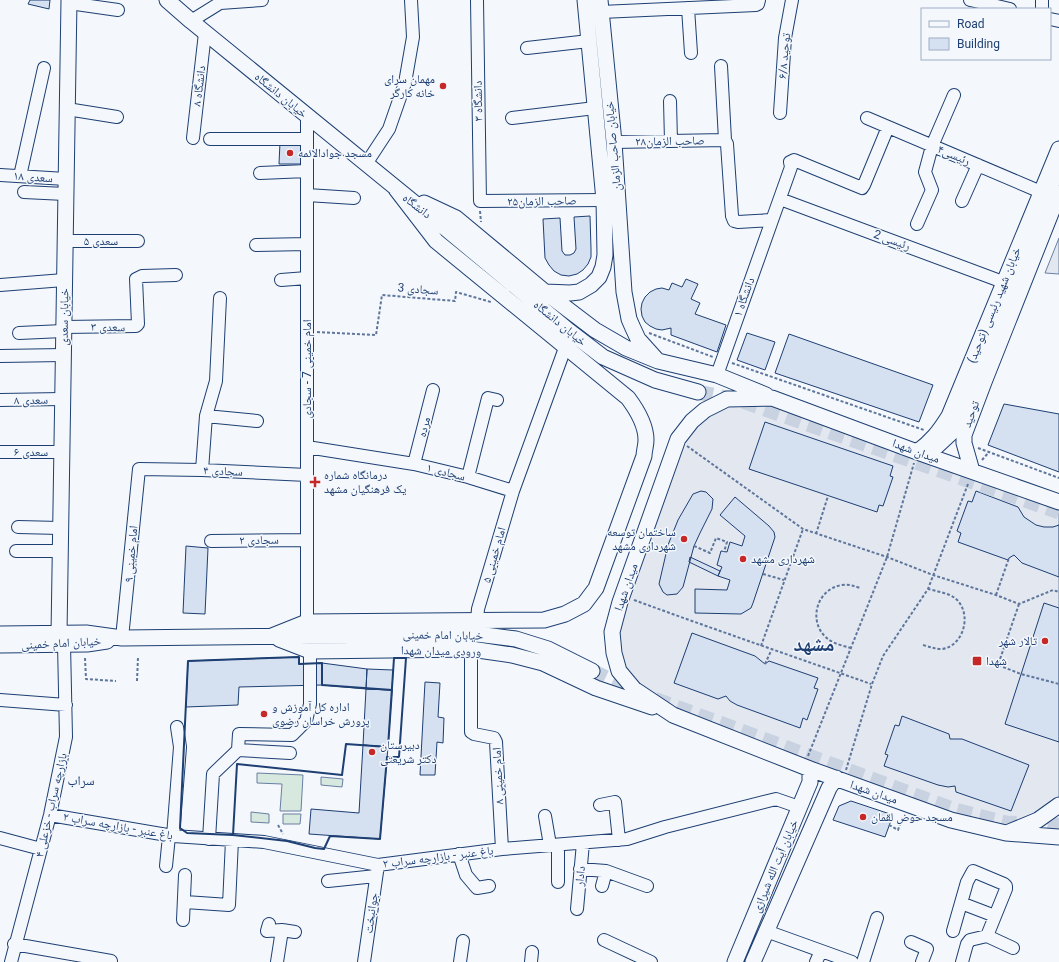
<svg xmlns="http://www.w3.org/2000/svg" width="1059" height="962" font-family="Roboto,'Noto Naskh Arabic',sans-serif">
<rect width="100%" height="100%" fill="#f4f7fb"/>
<path fill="#d7e8df" stroke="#687fa3" d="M257 773 303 775 301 811H280L282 784 257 783Z
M321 777 343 779 342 787 321 785Z
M251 812 269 814V823L251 822Z
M283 814H301L300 824H283Z"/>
<path fill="#e3e8f0" stroke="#687fa3" d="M1059 238V274L1045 273Z
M772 398 1059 502V805L1006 833 673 715 619 671 620 602 678 439 705 410Z"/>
<path fill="#d5e0f0" stroke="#1d3f73" d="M30 0H50L49 9 28 4Z
M280 142H301V164H279Z
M590 216 591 249V257L588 264 583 270 577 274 569 276 561 275 554 271 549 265 545 258 543 219 560 218 562 251 565 255H570L574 253 576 249 574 217Z
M686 279 698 284 691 299 700 303 695 314 726 325 717 352 671 335V328L662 330 656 329 650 326 645 322 642 316 641 309 642 303 645 297 650 292 656 289 662 288 669 290 672 283 682 287Z
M747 333 775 342 765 370 737 360Z
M789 334 933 385 919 422 775 373Z
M1004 404 1059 414V472L988 445Z
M765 422 893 466 890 476 893 477 883 506 879 505 877 512 749 469Z
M701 491 706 492 713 499 712 509 700 533 694 546 683 587 677 594 667 595 663 592 659 584 668 545 678 520 693 494Z
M976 491 1018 507 1024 517 1036 525 1044 527H1053L1059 525V577L1022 563 1014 555 1009 558 1008 560 958 542 961 533 957 531 968 501 972 502Z
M735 497 769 526 774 532 775 537 753 603 751 608 741 614 695 613V589L727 590 730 580 718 576 722 567 717 565 721 551 727 552 730 542 742 546 745 536 720 515Z
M186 546 208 548 205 614 183 613Z
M690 557 720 571 718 576 689 562Z
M1044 603 1059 608V742L1005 724Z
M692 633 755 656 765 664 769 661 818 678 814 688 818 689 807 720 803 718 800 728 737 705 730 701 726 696 718 699 674 683Z
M299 657V664L322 663V685L239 687 238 705 186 707 188 661Z
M322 663 367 669 366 689 322 685Z
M367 669 393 670 392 690 366 689Z
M425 682 440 683 438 717 444 718 443 743 437 742 435 775H420Z
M366 689 392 690 388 747 363 745Z
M902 716 949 734 950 739H962L1029 765 1011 811 956 792 955 786 948 787 938 785 884 766 888 755 885 754 895 725 899 726Z
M363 745 388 747 380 839 309 834 311 809 359 813Z
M851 801 893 815 885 837 833 820 839 806Z"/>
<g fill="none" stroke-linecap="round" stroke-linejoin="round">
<path stroke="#c9d2e0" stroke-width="15" stroke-dasharray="15 8" stroke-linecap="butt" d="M698 392 745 402 1059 512
M592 671 638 693 955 810 1006 823 1059 825"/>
<g stroke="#1d3f73" stroke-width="14">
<path id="minor" d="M477 0 480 201 604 200
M970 0 1010 9
M69 3 118 10
M688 8 691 53
M1042 9V0
M601 12 756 5 758 4 759 0
M1050 19 1059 21
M191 21 220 3 262 0
M527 48 589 41
M721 66 725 140 727 144 732 216 734 221 738 222 772 220
M670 101 671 141
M67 109 117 117
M780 113 785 38 792 0
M512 118 595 108
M867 118 1041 192
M193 138 205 33
M210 139H307
M614 142 725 140
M366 164 389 129 405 83 413 37 411 0
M260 173 307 171
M0 175 66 179
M20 176 44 68
M24 192 65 194
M307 195 354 198
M780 199 1003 282
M962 201 978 165
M917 224 932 190 925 172 932 146 954 95
M65 241H138
M256 245 307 244
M281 280 307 278
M0 285 64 280
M64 327 136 326 138 324 136 279 142 276 176 275
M19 333 63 331
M0 356 63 355
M717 375 791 167 790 162 794 160 862 188 864 185 888 127
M0 400 62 399
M206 416 257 421
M307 447 414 464 468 477 513 491
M918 451 938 447 952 434 958 422 974 379 1059 169
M0 452H62
M414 464 433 390
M202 470 206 416 216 381 220 298
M468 477 488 398 497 400
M18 527 60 528
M211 541 307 540
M16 551H60
M477 620 478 609 513 491 565 348
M307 622V116
M122 638 139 469 202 470 307 475
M471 649V732L474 734 494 738 496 742 502 849
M0 700 66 705
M290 753 238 750 239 734 292 735 306 721 310 704V651
M600 805 615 802 619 840
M50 815 173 836 264 842 378 865 502 849 627 839 665 827 776 799 799 807
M545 816 550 845
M173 836 180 747 177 727
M0 838 41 849
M209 839 213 774 238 750
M459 854 466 875 477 888 489 886
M166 866 169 836
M580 869 606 871 647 886
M328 881 376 876
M558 882V845
M602 886 606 871
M185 902 229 905 232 840
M961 903 995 916
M577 909 583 843
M183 920 185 875
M269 924 267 931 282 930 295 932
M766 931 852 962
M953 931 967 882 973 871 1004 884 1006 886V889L987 936 970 940 967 944 962 962
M987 936 1013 948
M604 940 651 962
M911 942 927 949 922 962
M14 944 111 961
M11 962 50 815 66 737 64 644
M277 962 282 930
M364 962 378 865
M460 962 463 941
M531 962 532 952
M816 962 821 951
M863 962 877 918"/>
</g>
<g stroke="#1d3f73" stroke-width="17">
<path id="major" d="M167 0 191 21 439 223 569 331 603 357 655 380 698 392
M600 0 614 142 624 292 629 319 632 326 638 339 656 359
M424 203 456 218 545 292 595 330 626 348 658 361 717 375 766 395
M545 292 570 293 579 292 591 285 599 277 603 267 605 255 604 200 585 0
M917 452C932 441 939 432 949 416L1059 149
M972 471 964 443V435L984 382 1059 193
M1059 502 917 452 772 398 727 399 705 410 692 421 678 439 620 602 612 632 614 653 619 671 634 689 673 715 810 769 951 820 1006 833 1059 837
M0 634 86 633 122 638 477 634 516 639 548 649 592 671
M59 634 69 0
M272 636 307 622 544 620 565 614 584 604 596 588 644 456C644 451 646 446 646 440 646 425 637 410 628 398L436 241 396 189
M279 639 310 651 471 649 512 655 543 663 596 688 652 707
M0 645 87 644 107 641
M1009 832 1038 820 1059 805
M735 962 810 782V769
M753 962 829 788 836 778"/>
</g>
<path stroke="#5e769c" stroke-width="2" stroke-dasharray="3 2" stroke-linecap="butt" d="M480 211 481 222
M317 332 376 335 382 295 455 301 456 292 491 302
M649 333 713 357
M732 363 924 430
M687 446 803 529 887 557 933 575 996 595 1019 604 1053 590 1059 592
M978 448 1059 478
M982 460 989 452
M816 534 828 496
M694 546 710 553 716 538 727 542 724 552
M763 574 784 580
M996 595 1009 558
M634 600C713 629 792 656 871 684
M1019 604 998 665 1021 674 1059 684
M923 645C930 647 935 649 942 649 964 646 973 613 955 598 948 593 936 591 928 589
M761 646 803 529
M851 648C844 646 834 644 828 639 807 623 816 589 842 585 849 584 854 586 860 588
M85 658 86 679 116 681
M765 664 771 651
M137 681 138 657
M808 756 887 557 914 463
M846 770 872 684 883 656 928 589 968 484
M278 825 283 834
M889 825 898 830 903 816"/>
<use href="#minor" stroke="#f4f7fb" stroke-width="12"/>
<use href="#major" stroke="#f4f7fb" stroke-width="15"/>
<path stroke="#1d3f73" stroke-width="2" d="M299 657V664L322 663V685L392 690 388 747 346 744 342 775 237 764 233 835 187 833 180 828 188 661Z
M394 658H406L399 757H387L380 839 330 836 324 849 315 848 287 841 233 835 237 764 342 775 346 744 388 747Z"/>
</g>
<g fill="#c62828" stroke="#f4f7fb" stroke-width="1.5">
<circle cx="443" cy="86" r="4"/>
<circle cx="290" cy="153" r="4"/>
<path d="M313 476h4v4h4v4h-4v4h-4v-4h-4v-4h4z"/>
<circle cx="684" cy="539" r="4"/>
<circle cx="743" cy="559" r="4"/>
<circle cx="1045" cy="641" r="4"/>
<rect x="972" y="656" width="10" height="10" rx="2"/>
<circle cx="264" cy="714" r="4"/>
<circle cx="372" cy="752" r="4"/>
<circle cx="863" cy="817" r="4"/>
</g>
<g text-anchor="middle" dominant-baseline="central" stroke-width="3" stroke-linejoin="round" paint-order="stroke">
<g font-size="12" fill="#1d3f73" stroke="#f4f7fb">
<text transform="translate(784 56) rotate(-85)">توحید ۶/۸</text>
<text transform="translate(199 86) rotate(-83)">دانشگاه ۸</text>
<text transform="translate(281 95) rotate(39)">خیابان دانشگاه</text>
<text transform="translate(478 101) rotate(-91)">دانشگاه ۳</text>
<text transform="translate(670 141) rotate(-1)">صاحب الزمان۲۸</text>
<text transform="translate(613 146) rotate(-95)">خیابان صاحب الزمان</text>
<text transform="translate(954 155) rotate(23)">رئیسی۴</text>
<text transform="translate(33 177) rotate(4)">سعدی ۱۸</text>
<text transform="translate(542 201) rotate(-1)">صاحب الزمان۲۵</text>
<text transform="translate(417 206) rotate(38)">دانشگاه</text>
<text transform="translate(892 240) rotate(20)">رئیسی 2</text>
<text x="101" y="241">سعدی ۵</text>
<text transform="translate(418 289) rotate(5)">سجادی 3</text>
<text transform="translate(744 297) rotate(-70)">دانشگاه ۱</text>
<text transform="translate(994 305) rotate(-68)">خیابان شهید رئیسی (توحید)</text>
<text transform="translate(64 317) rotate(-89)">خیابان سعدی</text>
<text transform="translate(560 323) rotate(39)">خیابان دانشگاه</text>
<text transform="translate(108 327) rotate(1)">سعدی ۳</text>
<text transform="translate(307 369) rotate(-90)">امام خمینی 7 - سجادی</text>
<text transform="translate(31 400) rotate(-1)">سعدی ۸</text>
<text transform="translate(971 414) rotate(-70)">توحید</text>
<text transform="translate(424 427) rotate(-75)">مرده</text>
<text transform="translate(916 451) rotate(20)">میدان شهدا</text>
<text x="31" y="452">سعدی ۶</text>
<text transform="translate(223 471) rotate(2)">سجادی ۴</text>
<text transform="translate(446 472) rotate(14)">سجادی ۱</text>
<text transform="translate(259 540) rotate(-1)">سجادی ۲</text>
<text transform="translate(131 554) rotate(-85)">امام خمینی ۹</text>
<text transform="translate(494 555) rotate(-74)">امام خمینی ۵</text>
<text transform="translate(626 587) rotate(-71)">میدان شهدا</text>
<text transform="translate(443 635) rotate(1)">خیابان امام خمینی</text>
<text transform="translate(61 643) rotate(-3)">خیابان امام خمینی</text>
<text transform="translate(441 651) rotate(1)">ورودی میدان شهدا</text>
<text transform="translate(498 776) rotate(-93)">امام خمینی ۸</text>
<text transform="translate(874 792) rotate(19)">میدان شهدا</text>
<text transform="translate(51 805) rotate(-77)">بازارچه سراب - خزعلی ۴</text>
<text transform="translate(118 826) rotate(10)">باغ عنبر - بازارچه سراب ۲</text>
<text transform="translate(438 857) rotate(-7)">باغ عنبر - بازارچه سراب ۲</text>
<text transform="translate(775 866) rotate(-67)">خیابان آیت الله شیرازی</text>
<text transform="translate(580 876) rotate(-85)">دادار</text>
<text transform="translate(371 913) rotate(-82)">جوانبخت</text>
</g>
<g font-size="12" fill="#1d3f73" stroke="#f4f7fb" text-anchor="start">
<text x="435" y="79" text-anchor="end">مهمان سرای<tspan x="435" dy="14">خانه کارگر</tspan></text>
<text x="298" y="153">مسجد جوادالائمه</text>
<text x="324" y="475">درمانگاه شماره<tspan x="324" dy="14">یک فرهنگیان مشهد</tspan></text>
<text x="676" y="532" text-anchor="end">ساختمان توسعه<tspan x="676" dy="14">شهرداری مشهد</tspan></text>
<text x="751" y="559">شهرداری مشهد</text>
<text x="1037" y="641" text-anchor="end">تالار شهر</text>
<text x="986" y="661">شهدا</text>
<text x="272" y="707">اداره کل آموزش و<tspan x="272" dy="14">پرورش خراسان رضوی</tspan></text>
<text x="380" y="745">دبیرستان<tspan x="380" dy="14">دکتر شریعتی</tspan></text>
<text x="871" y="817">مسجد حوض لقمان</text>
</g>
<g font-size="13" fill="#1d3f73" stroke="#f4f7fb">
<text x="81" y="780">سراب</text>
</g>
<g font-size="20" font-weight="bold" fill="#1d3f73" stroke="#f4f7fb">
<text x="814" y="644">مشهد</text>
</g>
</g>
<rect x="921" y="8" width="130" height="52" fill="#f4f7fb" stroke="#9eadc5"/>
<rect x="929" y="21" width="20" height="6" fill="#f4f7fb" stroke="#9eadc5"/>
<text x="957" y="28" font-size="12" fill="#1d3f73">Road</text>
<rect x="929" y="38" width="20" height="12" fill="#d5e0f0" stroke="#9eadc5"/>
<text x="957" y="48" font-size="12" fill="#1d3f73">Building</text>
</svg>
